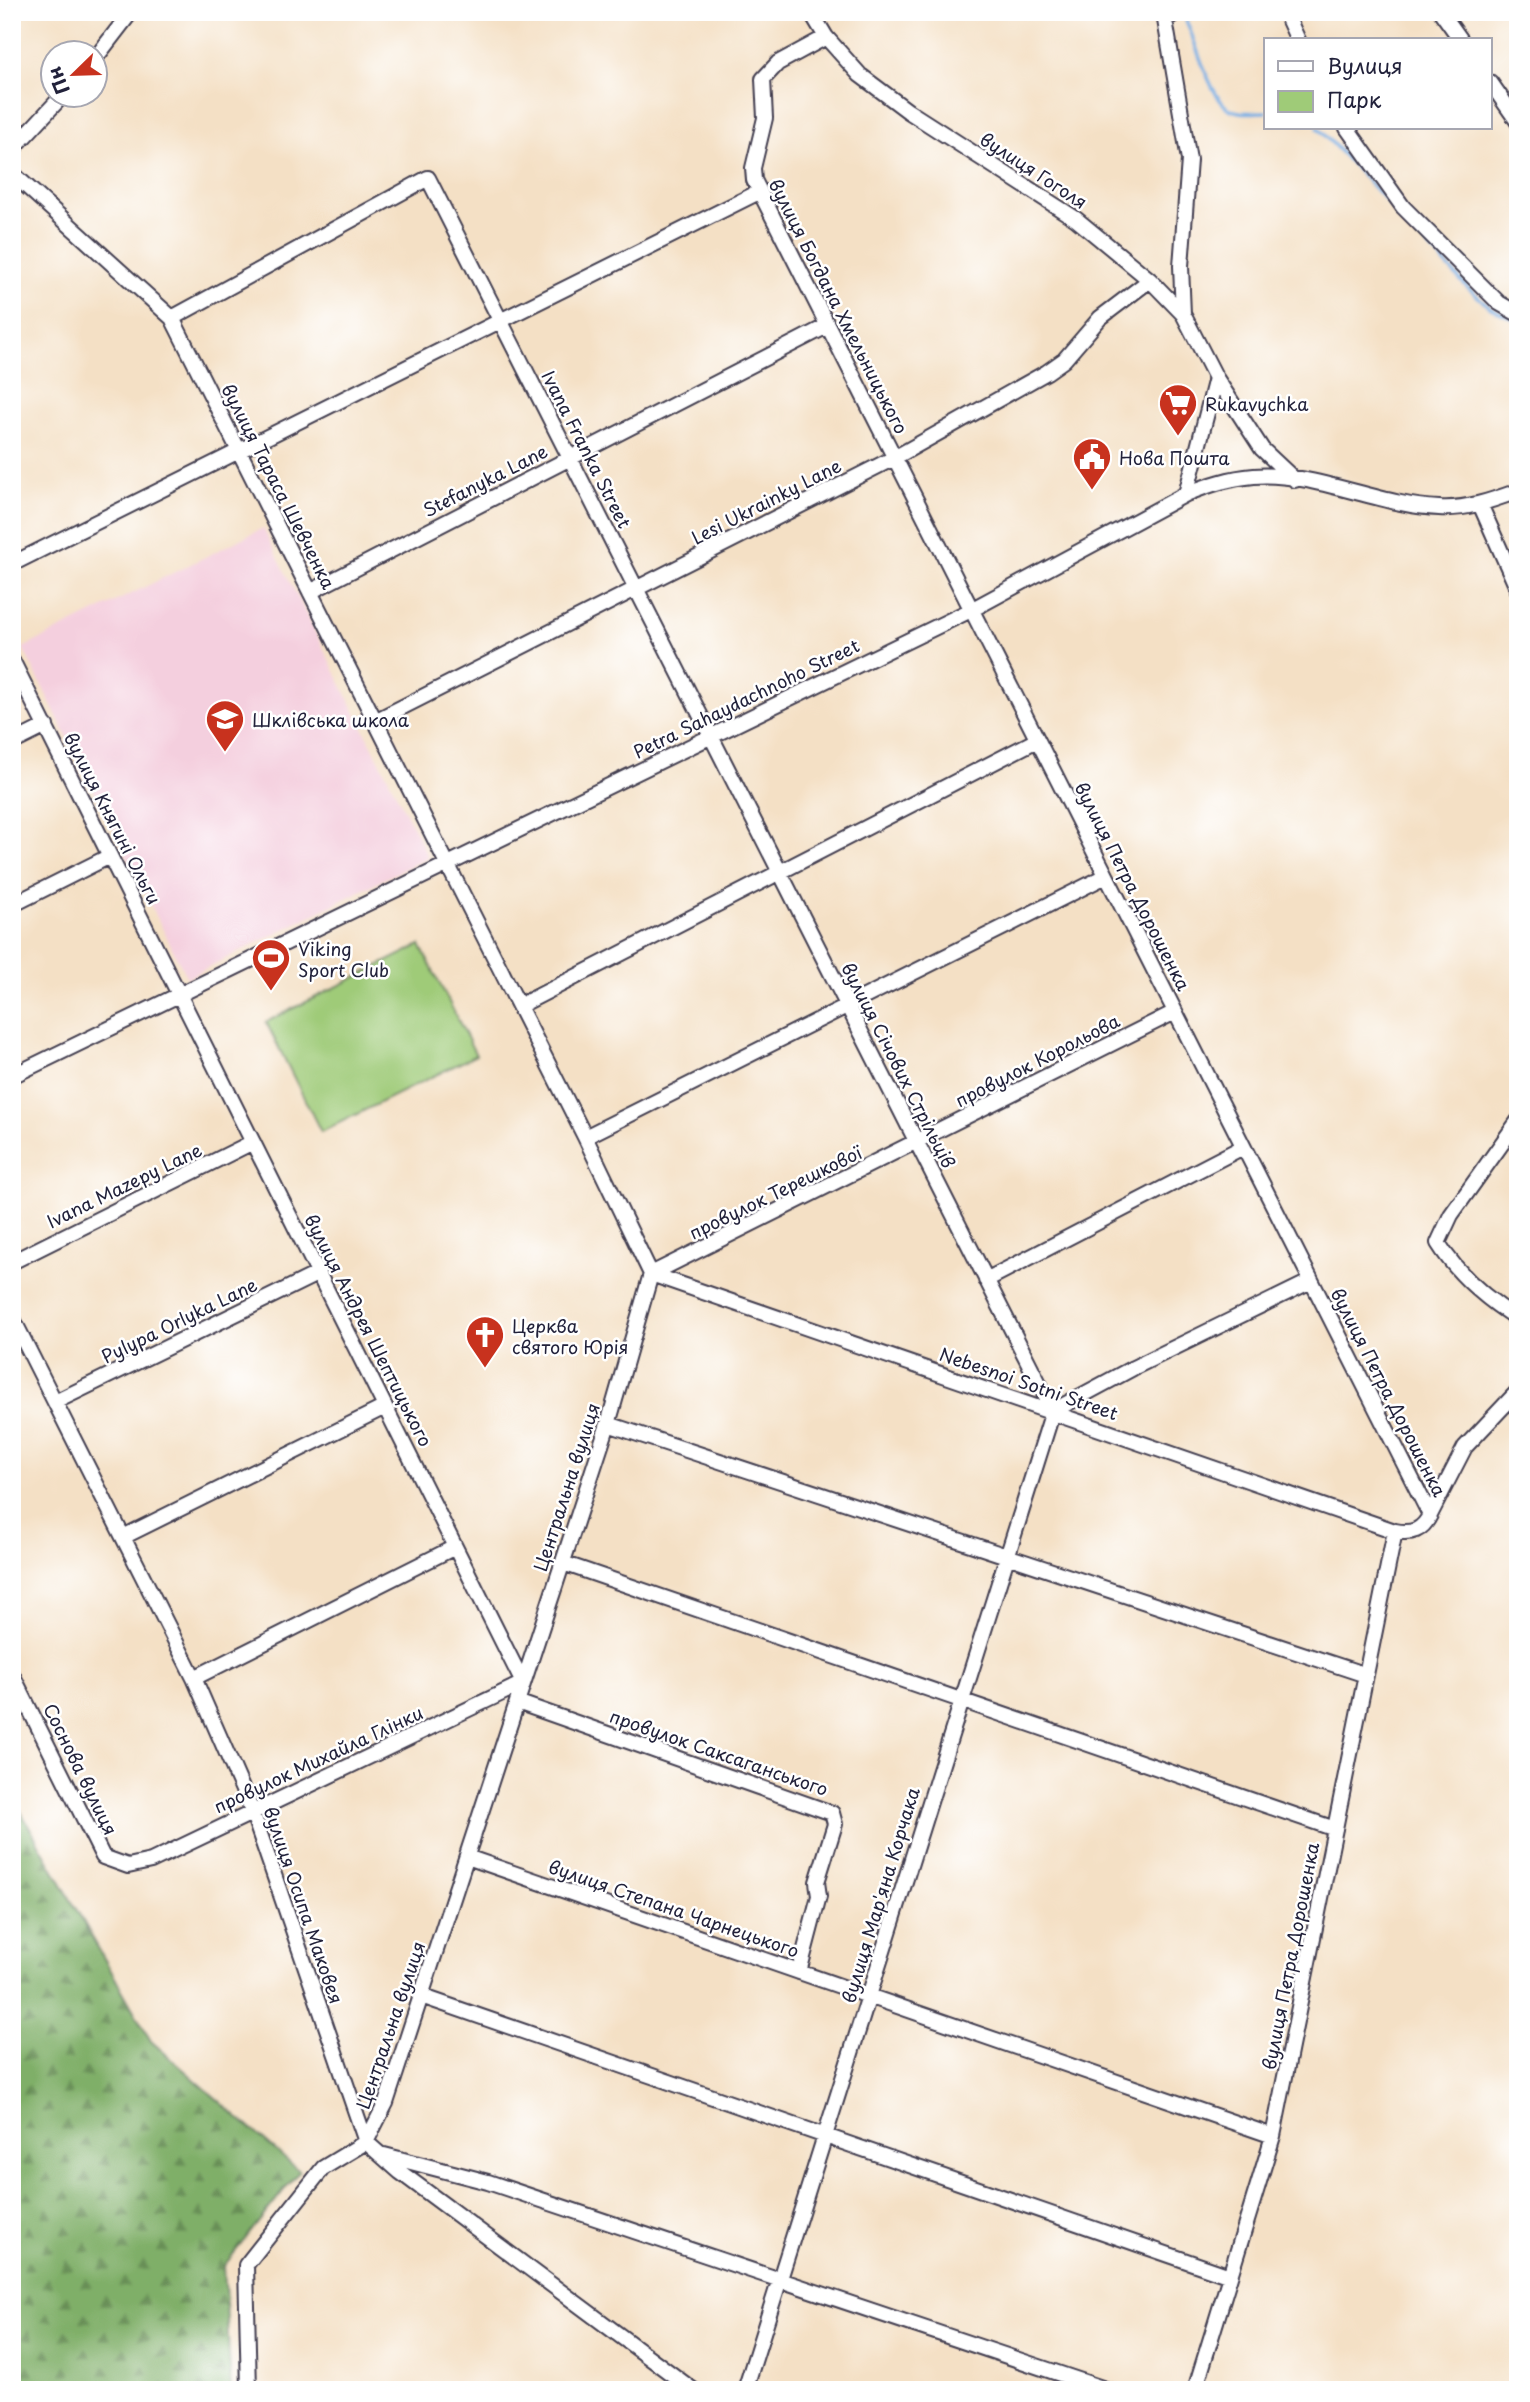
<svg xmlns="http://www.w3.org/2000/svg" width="1530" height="2402" font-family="'Playpen Sans',sans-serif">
<defs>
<pattern id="forest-firs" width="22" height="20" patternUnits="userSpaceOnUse" patternTransform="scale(1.75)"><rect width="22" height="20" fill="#7faf68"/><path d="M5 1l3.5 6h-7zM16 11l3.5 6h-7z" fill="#688e57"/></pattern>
</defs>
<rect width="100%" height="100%" fill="#fff"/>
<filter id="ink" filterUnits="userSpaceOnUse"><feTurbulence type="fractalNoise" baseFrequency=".0143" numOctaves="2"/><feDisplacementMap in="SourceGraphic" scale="14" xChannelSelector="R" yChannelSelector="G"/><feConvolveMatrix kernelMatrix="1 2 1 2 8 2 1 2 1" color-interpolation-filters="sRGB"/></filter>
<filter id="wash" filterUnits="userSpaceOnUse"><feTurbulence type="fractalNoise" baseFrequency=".00686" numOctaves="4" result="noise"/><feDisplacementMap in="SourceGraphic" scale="28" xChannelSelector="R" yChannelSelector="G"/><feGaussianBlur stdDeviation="1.57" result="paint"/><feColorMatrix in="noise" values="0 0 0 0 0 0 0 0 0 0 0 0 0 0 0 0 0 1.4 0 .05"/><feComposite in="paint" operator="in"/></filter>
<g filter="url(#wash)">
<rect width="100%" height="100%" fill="#f4e0c5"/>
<path fill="#f4cfde" d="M263 528 428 857 187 978 23 648Z"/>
<path fill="#9fcb78" stroke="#60765a" stroke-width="2" d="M420 945 476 1055 321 1132 266 1022Z"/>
<path fill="url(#forest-firs)" stroke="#506852" stroke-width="2" d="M12 1796 151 2041 299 2171 224 2266 231 2390H12Z"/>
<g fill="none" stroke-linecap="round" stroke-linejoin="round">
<path stroke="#72aae1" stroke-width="3.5" d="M1186 20C1195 41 1210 96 1228 108 1239 115 1254 112 1266 112
M1318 128 1467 287 1491 308 1518 321"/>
</g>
</g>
<g filter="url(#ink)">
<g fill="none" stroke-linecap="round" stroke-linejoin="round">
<g stroke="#423e50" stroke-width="18">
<path id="minor" d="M811 12 826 37 860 75 908 111 1076 219 1150 280 1183 314 1216 378 1262 449 1295 480
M1177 12 1165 20 1189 160 1181 266 1183 314
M1441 12 1461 40
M1286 14 1298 40
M826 37 778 63 763 79 765 118 753 168 754 180 1430 1515C1422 1531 1412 1534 1395 1531L1273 2136 1195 2390
M94 60 131 12
M1490 82 1518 122
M1347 128 1403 207 1499 303 1518 314
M12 150 64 94
M12 173 172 318 585 1137 651 1274 608 1424 386 2103 366 2142 323 2168 246 2265 249 2390
M172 318 428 178 1053 1411
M1186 494 1216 378
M1480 504 1518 590
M12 564 759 192
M310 592 827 326
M12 660 523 1683 151 1861 128 1866 103 1857 12 1674
M375 721 894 458 1047 372 1064 360 1100 318 1150 280
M12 743 46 726
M12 905 110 856
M519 1006 1037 740
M12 1076 971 610 1186 494C1209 485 1229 478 1254 476 1311 471 1380 506 1439 508 1466 510 1493 500 1518 491
M1518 1121 1451 1215 1438 1243C1458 1275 1486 1299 1518 1319
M585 1137 1106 876
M12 1262 253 1142
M651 1274 1395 1531
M651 1274 1175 1012
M986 1280 1243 1147
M12 1317 194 1678 252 1811 366 2142 400 2172 693 2390
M55 1402 319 1273
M1053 1411 1133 1368 1311 1281
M608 1424 1366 1675
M1430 1515 1465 1447 1518 1391
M123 1537 385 1407
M563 1563 1335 1829
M194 1678 455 1547
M517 1702 832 1813 835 1824 817 1882 819 1896 799 1972
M467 1857 1273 2136
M421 1996 1230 2276
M384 2155 488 2182 1108 2390
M745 2390 1053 1411"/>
</g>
<use href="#minor" stroke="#fff" stroke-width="14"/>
</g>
</g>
<defs>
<g id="supermarket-pin" transform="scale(2.0125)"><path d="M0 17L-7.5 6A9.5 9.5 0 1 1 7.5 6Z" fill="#c8321e" stroke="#fff"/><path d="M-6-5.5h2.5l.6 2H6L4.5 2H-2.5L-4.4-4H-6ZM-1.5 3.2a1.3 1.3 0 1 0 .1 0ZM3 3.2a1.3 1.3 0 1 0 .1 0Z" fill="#fff"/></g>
<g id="civic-pin" transform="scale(2.0125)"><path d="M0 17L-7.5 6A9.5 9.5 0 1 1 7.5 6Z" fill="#c8321e" stroke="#fff"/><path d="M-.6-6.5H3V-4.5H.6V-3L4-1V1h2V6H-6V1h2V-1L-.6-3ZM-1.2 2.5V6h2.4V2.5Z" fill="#fff"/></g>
<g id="school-pin" transform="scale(2.0125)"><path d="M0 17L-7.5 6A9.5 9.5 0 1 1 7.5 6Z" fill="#c8321e" stroke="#fff"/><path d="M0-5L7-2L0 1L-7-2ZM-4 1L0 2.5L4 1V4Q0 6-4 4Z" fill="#fff"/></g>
<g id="stadium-pin" transform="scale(2.0125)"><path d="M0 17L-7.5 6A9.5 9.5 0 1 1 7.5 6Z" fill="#c8321e" stroke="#fff"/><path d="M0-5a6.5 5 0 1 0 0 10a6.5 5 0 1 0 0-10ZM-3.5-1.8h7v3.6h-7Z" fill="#fff"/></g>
<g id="church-pin" transform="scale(2.0125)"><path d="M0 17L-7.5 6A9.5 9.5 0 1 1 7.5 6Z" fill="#c8321e" stroke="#fff"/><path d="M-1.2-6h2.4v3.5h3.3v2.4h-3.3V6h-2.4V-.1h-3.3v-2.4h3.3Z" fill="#fff"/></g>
</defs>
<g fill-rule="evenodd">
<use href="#supermarket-pin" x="1178" y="403"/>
<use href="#civic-pin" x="1092" y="457"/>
<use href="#school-pin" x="225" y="719"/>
<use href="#stadium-pin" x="271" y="958"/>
<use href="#church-pin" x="485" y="1335"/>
</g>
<g text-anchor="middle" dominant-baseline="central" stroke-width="5" stroke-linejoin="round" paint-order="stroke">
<g font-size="18" fill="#22223b" stroke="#fff">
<text transform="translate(1034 170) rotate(33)">вулиця Гоголя</text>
<text transform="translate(839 306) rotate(63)">вулиця Богдана Хмельницького</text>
<text transform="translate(587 449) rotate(63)">Ivana Franka Street</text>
<text transform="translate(485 480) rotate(-27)">Stefanyka Lane</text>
<text transform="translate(279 486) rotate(63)">вулиця Тараса Шевченка</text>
<text transform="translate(766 501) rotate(-27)">Lesi Ukrainky Lane</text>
<text transform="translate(746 698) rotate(-26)">Petra Sahaydachnoho Street</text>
<text transform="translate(113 818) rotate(63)">вулиця Княгині Ольги</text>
<text transform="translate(1133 886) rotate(63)">вулиця Петра Дорошенка</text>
<text transform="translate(1037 1060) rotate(-27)">провулок Корольова</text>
<text transform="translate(899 1065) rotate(63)">вулиця Січових Стрільців</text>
<text transform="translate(124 1185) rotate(-26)">Ivana Mazepy Lane</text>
<text transform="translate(775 1192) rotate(-26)">провулок Терешкової</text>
<text transform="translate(179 1320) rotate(-26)">Pylypa Orlyka Lane</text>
<text transform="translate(369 1330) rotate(63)">вулиця Андрея Шептицького</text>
<text transform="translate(1029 1383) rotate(19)">Nebesnoi Sotni Street</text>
<text transform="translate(1389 1392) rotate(63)">вулиця Петра Дорошенка</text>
<text transform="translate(566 1487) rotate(-72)">Центральна вулиця</text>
<text transform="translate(719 1752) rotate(19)">провулок Саксаганського</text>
<text transform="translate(318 1759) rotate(-25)">провулок Михайла Глінки</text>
<text transform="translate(81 1769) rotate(64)">Соснова вулиця</text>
<text transform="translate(880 1895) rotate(-73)">вулиця Мар'яна Корчака</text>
<text transform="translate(304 1905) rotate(71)">вулиця Осипа Маковея</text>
<text transform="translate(674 1908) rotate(19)">вулиця Степана Чарнецького</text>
<text transform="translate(1290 1956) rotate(-79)">вулиця Петра Дорошенка</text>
<text transform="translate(390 2025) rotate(-71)">Центральна вулиця</text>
</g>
<g font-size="18" fill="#22223b" stroke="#fff" text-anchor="start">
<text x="1205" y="403">Rukavychka</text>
<text x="1119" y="457">Нова Пошта</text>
<text x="252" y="719">Шклівська школа</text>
<text x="298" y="948">Viking<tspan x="298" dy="21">Sport Club</tspan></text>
<text x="512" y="1325">Церква<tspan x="512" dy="21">святого Юрія</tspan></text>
</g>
</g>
<rect width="1530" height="2402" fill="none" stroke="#fff" stroke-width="42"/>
<rect x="1264" y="38" width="228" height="91" fill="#ffffff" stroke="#a7a7b1" stroke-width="2"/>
<rect x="1278" y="61" width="35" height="10" fill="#ffffff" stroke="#a7a7b1" stroke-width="2"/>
<text x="1327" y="74" font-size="21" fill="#22223b">Вулиця</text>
<rect x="1278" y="91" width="35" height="21" fill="#9fcb78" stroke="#a7a7b1" stroke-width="2"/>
<text x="1327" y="108" font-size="21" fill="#22223b">Парк</text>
<g transform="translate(74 74) rotate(247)"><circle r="33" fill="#ffffff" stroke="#a7a7b1" stroke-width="2"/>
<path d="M0-5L12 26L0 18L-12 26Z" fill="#c8321e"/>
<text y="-10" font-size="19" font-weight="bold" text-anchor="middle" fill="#22223b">Пн</text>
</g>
</svg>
